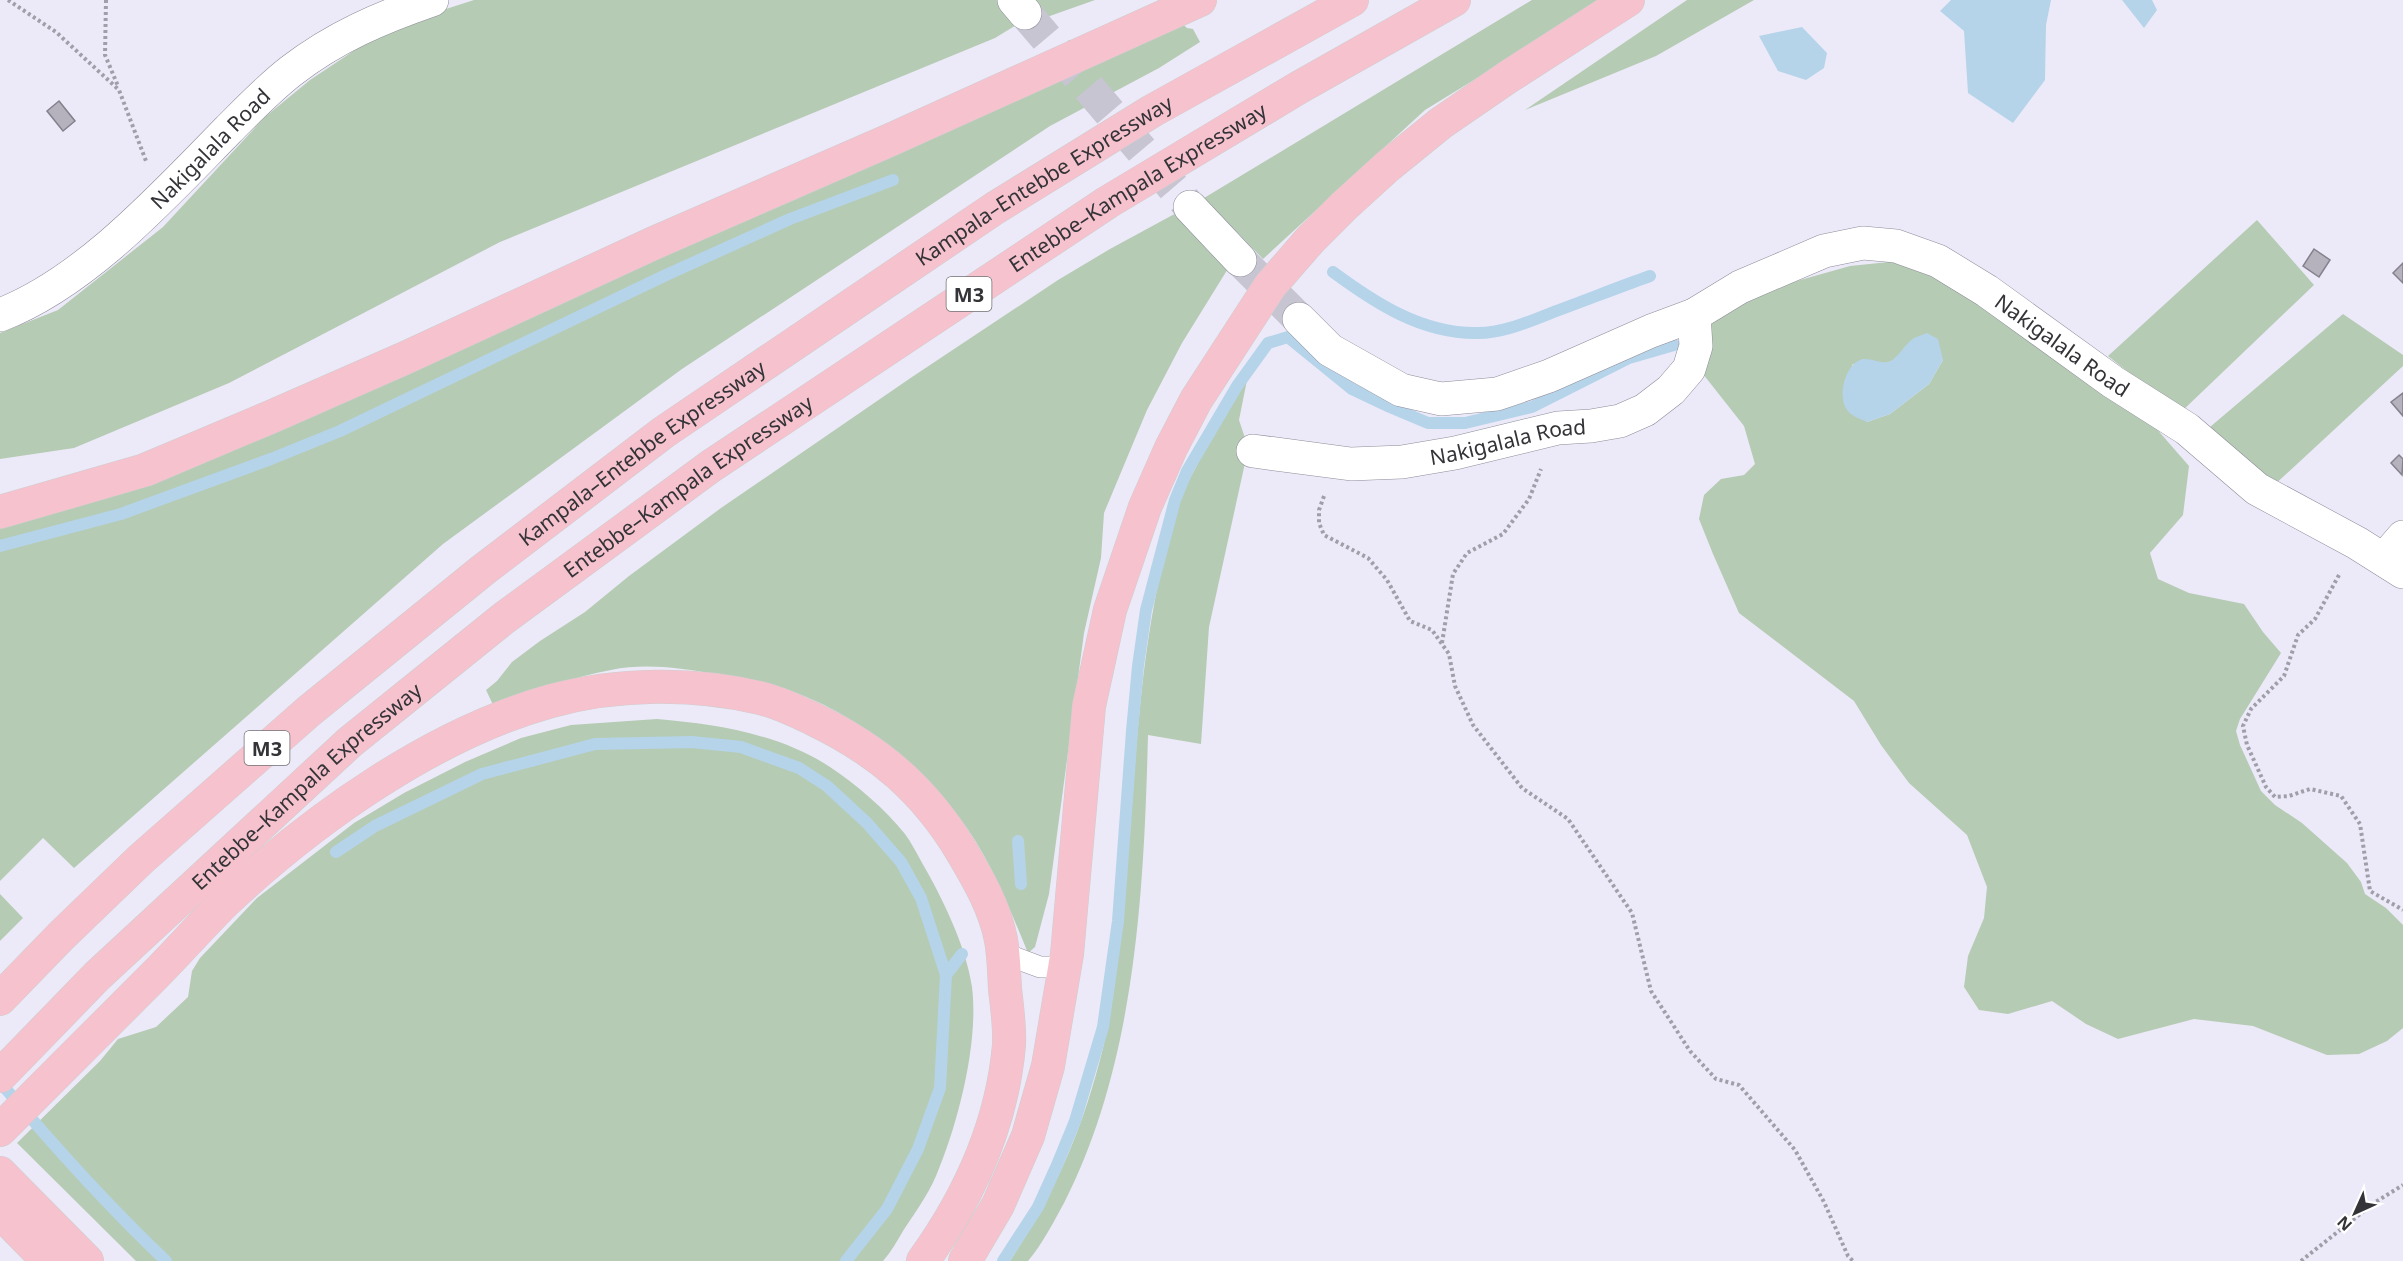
<svg xmlns="http://www.w3.org/2000/svg" width="2403" height="1261" font-family="'Noto Sans',sans-serif">
<rect width="100%" height="100%" fill="#eceaf8"/>
<path fill="#b5cbb4" fill-rule="evenodd" d="M474 0H997L1018 24 995 38 500 242 229 383 74 448 0 459V333L58 310 163 227 265 117 310 80 361 46 446 9Z
M1035 0H1095L1047 17Z
M1532 0H1604L1425 110 1263 259 1204 198Z
M1687 0H1754L1656 56 1525 110Z
M1178 20 1187 28 1193 29 1200 42 1159 68 1050 126 682 369 443 544 74 868 43 838 0 881V526Z
M1180 211 1229 267 1182 343 1147 410 1104 513 1101 558 1084 633 1049 894 1035 947 1028 953C1009 907 989 855 958 816 914 760 857 715 789 690 766 682 739 678 714 674 680 668 645 663 611 670 570 677 533 693 496 711L486 690 497 681 512 662 540 641 585 612 629 576 721 508 912 377 1058 280 1110 249Z
M2257 220 2314 285 2180 413 2108 356Z
M1889 262 1915 266 1938 274 2148 419 2189 466 2183 515 2150 553 2158 579 2189 593 2244 604 2263 632 2281 653 2240 719 2236 731 2240 745 2261 791 2275 805 2302 823 2347 863 2361 882 2365 894 2386 908 2403 925V1028L2387 1041 2359 1054 2327 1055 2253 1026 2194 1019 2118 1039 2086 1024 2052 1001 2008 1014 1979 1010 1964 987 1968 956 1984 918 1987 887 1967 835 1909 783 1881 745 1854 701 1739 613 1713 554 1699 519 1704 495 1721 479 1744 475 1755 464 1744 426 1703 374 1707 329 1727 309 1779 286 1850 266ZM1914 339 1943 360 1929 384 1890 414 1867 422 1852 365C1868 358 1870 363 1885 363 1897 362 1906 347 1914 339Z
M2343 314 2403 355V366L2271 488 2208 439 2210 427Z
M1248 375 1239 420 1245 438V463L1209 627 1201 744 1148 735C1144 890 1136 1062 1064 1203 1053 1223 1043 1243 1028 1261H1010C1056 1191 1083 1129 1103 1048 1113 1007 1117 965 1122 923 1137 781 1135 635 1181 498 1184 488 1190 478 1195 469 1211 437 1230 406 1248 375Z
M657 719C716 724 780 734 830 767 857 785 885 809 905 834 911 842 916 852 921 861 942 897 966 946 972 987 979 1043 958 1124 936 1176 928 1195 914 1214 903 1231 897 1241 891 1252 883 1261H136L17 1143 100 1061 118 1039 156 1027 188 997 192 971 200 958 257 898 354 823 404 793 465 762 521 738 571 725Z
M0 894 23 918 0 941Z"/>
<path fill="#b5d4e9" d="M1951 0H2051L2046 25 2045 80 2013 123 1968 93 1964 31 1940 11Z
M2122 0H2152L2157 10 2144 28Z
M1802 27 1827 53 1824 68 1806 80 1778 71 1759 36Z
M1927 333 1938 339 1943 360 1929 384 1890 414 1867 422C1861 419 1851 416 1847 410 1837 397 1845 363 1863 359 1873 358 1882 365 1891 361 1900 355 1905 344 1914 338 1918 336 1923 335 1927 333Z"/>
<g fill="none" stroke-linecap="round" stroke-linejoin="round">
<path stroke="#b5d4e9" stroke-width="12" d="M1333 272C1375 303 1421 333 1475 333 1503 334 1533 320 1559 310 1589 299 1619 287 1650 276
M0 546 121 514 271 459 340 431 666 275 790 219 893 180
M1018 841 1021 884
M336 852 375 826 482 774 595 744 692 742 741 747 799 768 827 786 867 823 901 862 921 898 946 975 940 1088 918 1149 887 1209 846 1261
M946 975 962 954
M0 1082C53 1145 107 1205 166 1261
M1003 1261 1038 1207 1057 1165 1075 1121 1103 1027 1118 921 1132 731 1138 666 1146 610 1175 500 1187 471 1237 386 1268 343 1288 337 1352 389 1390 407 1428 423H1465L1532 407 1629 358 1674 345"/>
</g>
<path fill="#b5b1bd" stroke="#84808c" stroke-width="1.5" d="M59 101 75 121 63 131 47 111Z
M2314 249 2330 260 2319 277 2303 266Z
M2403 263V283L2393 273Z
M2403 393V416L2391 402Z
M2399 455 2403 459 2402 475 2391 463Z"/>
<g fill="none" stroke-linecap="round" stroke-linejoin="round">
<path stroke="#c7c5d2" stroke-width="33" stroke-dasharray="33 16" stroke-linecap="butt" d="M1025 13 1190 207
M1240 260 1299 319"/>
<g stroke="#8e8c99" stroke-width="22">
<path id="lane" d="M1003 953 1040 967H1065"/>
</g>
<g stroke="#8e8c99" stroke-width="34">
<g id="street">
<path d="M1014 0 1025 13"/>
<path d="M1190 207 1240 260"/>
<path id="s1" d="M0 315C86 282 164 195 228 130 248 110 269 88 291 71 335 37 380 18 432 0"/>
<path id="s2" d="M1299 319 1330 350 1401 390 1441 399 1497 394 1549 376 1651 331 1694 315 1740 287 1824 251 1863 243 1896 246 1938 261 1987 291 2113 382 2187 429 2257 489 2357 543 2403 572"/>
<path id="s3" d="M1253 451 1351 464 1402 462 1455 453 1558 428 1591 426 1620 421 1645 410 1671 390 1689 369 1696 346 1694 315"/>
<path d="M2384 559 2403 537"/>
</g>
</g>
<g stroke="#cececf" stroke-width="34">
<g id="highway">
<path d="M0 512 145 470 273 416 405 358 654 243 890 140 1200 0"/>
<path id="s4" d="M0 999 61 936 141 859 309 711 483 570 664 432 995 208 1152 111 1352 0"/>
<path id="s5" d="M0 1076 97 976 350 742 504 618 711 466 1108 202 1298 88 1454 0"/>
<path d="M0 1130C52 1078 103 1027 155 975 180 950 203 923 228 899 316 817 435 733 551 701 617 683 694 682 760 698 778 702 796 711 813 719 878 750 925 790 962 852 978 879 995 908 1001 940 1004 956 1004 973 1005 989 1007 1007 1010 1027 1009 1045 1002 1125 969 1197 923 1261"/>
<path d="M0 1173 87 1261"/>
<path d="M0 1212 48 1261"/>
<path d="M965 1261 998 1205 1028 1136 1048 1066 1067 954 1089 706 1110 610 1145 507 1171 448 1196 400 1270 286 1310 240 1344 206 1388 166 1441 123 1508 77 1628 0"/>
</g>
</g>
<path stroke="#a09fa9" stroke-width="4" stroke-dasharray="3 3" stroke-linecap="butt" d="M8 0 56 32 119 90 146 161
M106 0 105 55 118 86
M1324 496 1319 510V523L1324 535 1368 558 1387 580 1410 621 1432 630 1449 654 1455 686 1473 725 1522 788 1568 819 1632 913 1651 991 1690 1051 1716 1079 1739 1085 1795 1150 1824 1202 1848 1256 1853 1261
M2339 575 2315 619 2298 635 2284 676 2251 709 2243 726 2247 745 2266 787 2275 797 2289 796 2310 789 2341 796 2360 824 2370 891 2403 910
M1442 643 1453 574 1467 553 1503 534 1529 499 1541 469
M2301 1261 2374 1203 2403 1185"/>
<use href="#lane" stroke="#fff" stroke-width="21"/>
<use href="#street" stroke="#fff" stroke-width="33"/>
<use href="#highway" stroke="#f6c2cd" stroke-width="33"/>
</g>
<g text-anchor="middle" dominant-baseline="central" stroke-width="6" stroke-linejoin="round" paint-order="stroke">
<g fill="#fff" stroke="#707074" stroke-width="1.5">
<rect x="946.5" y="277" width="45" height="34" rx="4.5"/>
<rect x="244.5" y="731" width="45" height="34" rx="4.5"/>
</g>
<g font-size="20" font-weight="bold" fill="#333338">
<text x="969" y="294">M3</text>
<text x="267" y="748">M3</text>
</g>
<g font-size="21" fill="#333338" stroke="#fff">
<text stroke="none"><textPath href="#s1" startOffset="270">Nakigalala Road</textPath></text>
<text stroke="none"><textPath href="#s4" startOffset="1330">Kampala–Entebbe Expressway</textPath></text>
<text stroke="none"><textPath href="#s5" startOffset="1448">Entebbe–Kampala Expressway</textPath></text>
<text stroke="none"><textPath href="#s2" startOffset="848">Nakigalala Road</textPath></text>
<text stroke="none"><textPath href="#s3" startOffset="258">Nakigalala Road</textPath></text>
<text stroke="none"><textPath href="#s4" startOffset="844">Kampala–Entebbe Expressway</textPath></text>
<text stroke="none"><textPath href="#s5" startOffset="908">Entebbe–Kampala Expressway</textPath></text>
<text stroke="none"><textPath href="#s5" startOffset="422">Entebbe–Kampala Expressway</textPath></text>
</g>
</g>
<g transform="translate(2355 1213) rotate(225)" stroke="#ffffff" stroke-width="4.5" paint-order="stroke">
<path d="M0-4.5L10 22L0 15L-10 22Z" fill="#333338"/>
<text y="-9" font-size="16" font-weight="bold" text-anchor="middle" fill="#333338">N</text>
</g>
</svg>
